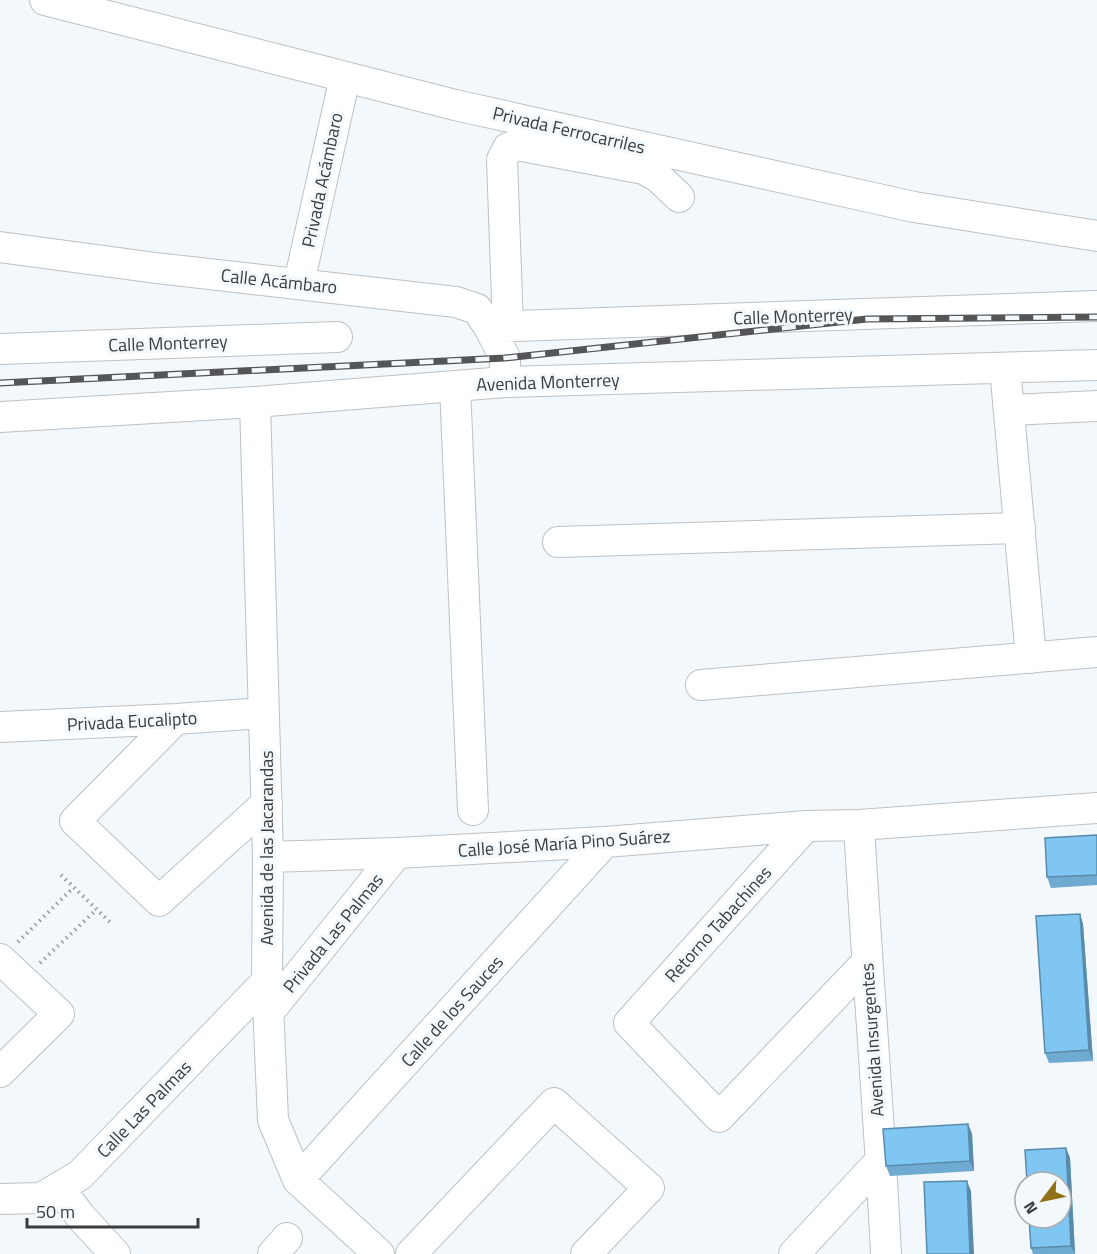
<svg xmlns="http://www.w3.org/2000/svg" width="1097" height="1254" font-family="'Titillium Web',sans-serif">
<rect width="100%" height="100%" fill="#f2f8fc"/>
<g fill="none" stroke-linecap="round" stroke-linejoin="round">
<g stroke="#bcc1c5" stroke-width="32">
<path id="minor" d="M45 0 455 105 914 207 1097 236
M0 247 156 268 456 302 477 309 489 327 505 358V382
M299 283 345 77
M489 327 1097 306
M508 327 502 160 508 148 517 145 644 169 658 177 679 197
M0 349 337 337
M1005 368 1031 658
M455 386 473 810
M255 402 268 857 267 981 273 1120 298 1180 379 1254
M1009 410 1097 406
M0 417 255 402 505 382 1097 365
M558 542 1020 528
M701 685 1097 652
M176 719 75 821 159 901 267 803
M0 727 176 719 264 713
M859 825C867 968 879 1111 886 1254
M806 826 629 1023 719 1117 866 963
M268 857 397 853 605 842 806 826 859 825 1097 808
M0 959 59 1014 0 1072
M268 1013 397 853
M298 1180 605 842
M59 1188 81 1217 115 1254
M0 1199 41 1198 80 1175 267 981
M273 1254 287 1238
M411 1254 554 1103 649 1188 586 1254
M794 1254 882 1159"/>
</g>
<path stroke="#95999c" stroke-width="4" stroke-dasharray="1.5 4.5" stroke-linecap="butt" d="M61 875 112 924
M18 942 73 888
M40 963 96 910"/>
<use href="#minor" stroke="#fff" stroke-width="30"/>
<g stroke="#535557" stroke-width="7">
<path id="rail" d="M0 383 505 358 867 319 1097 317"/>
</g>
<use href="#rail" stroke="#f2f8fc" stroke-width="4.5" stroke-dasharray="14" stroke-linecap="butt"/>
</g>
<path fill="#6eaad1" d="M1097 835V885L1051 888 1047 877Z
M1080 914 1083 924 1093 1061 1049 1063 1045 1053Z
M968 1124 972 1134 974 1171 890 1176 886 1166Z
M1066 1148 1070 1158 1075 1254H1033L1031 1248Z"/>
<path fill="#5a8baa" d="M1080 914 1083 924 1093 1061 1089 1050Z
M968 1124 972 1134 974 1171 970 1161Z
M1066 1148 1070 1158 1075 1254 1071 1246Z
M967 1181 971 1191 974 1254H970Z"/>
<path fill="#80c6f3" stroke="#5a8baa" stroke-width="1.5" d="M1097 835V875L1047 877 1045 838Z
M1080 914 1089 1050 1045 1053 1036 916Z
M968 1124 970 1161 886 1166 883 1129Z
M1066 1148 1071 1246 1031 1248 1029 1218H1061V1182H1027L1025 1150Z
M967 1181 970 1254H927L924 1182Z"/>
<g text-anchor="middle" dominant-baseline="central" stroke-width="6" stroke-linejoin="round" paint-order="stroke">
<g font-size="18" fill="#3a3c3e" stroke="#f2f8fc">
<text transform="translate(569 130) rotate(13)">Privada Ferrocarriles</text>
<text transform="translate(322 180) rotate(-78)">Privada Acámbaro</text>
<text transform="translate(279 281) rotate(6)">Calle Acámbaro</text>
<text transform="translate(793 316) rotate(-2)">Calle Monterrey</text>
<text transform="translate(168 343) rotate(-2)">Calle Monterrey</text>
<text transform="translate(548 382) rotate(-2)">Avenida Monterrey</text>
<text transform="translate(132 721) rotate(-3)">Privada Eucalipto</text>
<text transform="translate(564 843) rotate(-4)">Calle José María Pino Suárez</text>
<text transform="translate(266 848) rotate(-90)">Avenida de las Jacarandas</text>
<text transform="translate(718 924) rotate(-48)">Retorno Tabachines</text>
<text transform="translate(333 933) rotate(-51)">Privada Las Palmas</text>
<text transform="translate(452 1011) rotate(-48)">Calle de los Sauces</text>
<text transform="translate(872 1040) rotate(-94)">Avenida Insurgentes</text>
<text transform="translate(144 1109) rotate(-46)">Calle Las Palmas</text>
</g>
</g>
<g transform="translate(1043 1200) rotate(238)"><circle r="28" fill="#f2f8fc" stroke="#a8adb0" stroke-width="1.5"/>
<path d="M0-4.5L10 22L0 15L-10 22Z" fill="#917217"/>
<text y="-9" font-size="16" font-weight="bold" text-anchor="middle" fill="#3a3c3e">N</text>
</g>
<path d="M27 1218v9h171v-9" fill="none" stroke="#3a3c3e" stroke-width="3"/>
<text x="36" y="1218" font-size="18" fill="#3a3c3e" stroke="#f2f8fc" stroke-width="4.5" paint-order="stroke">50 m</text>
</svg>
